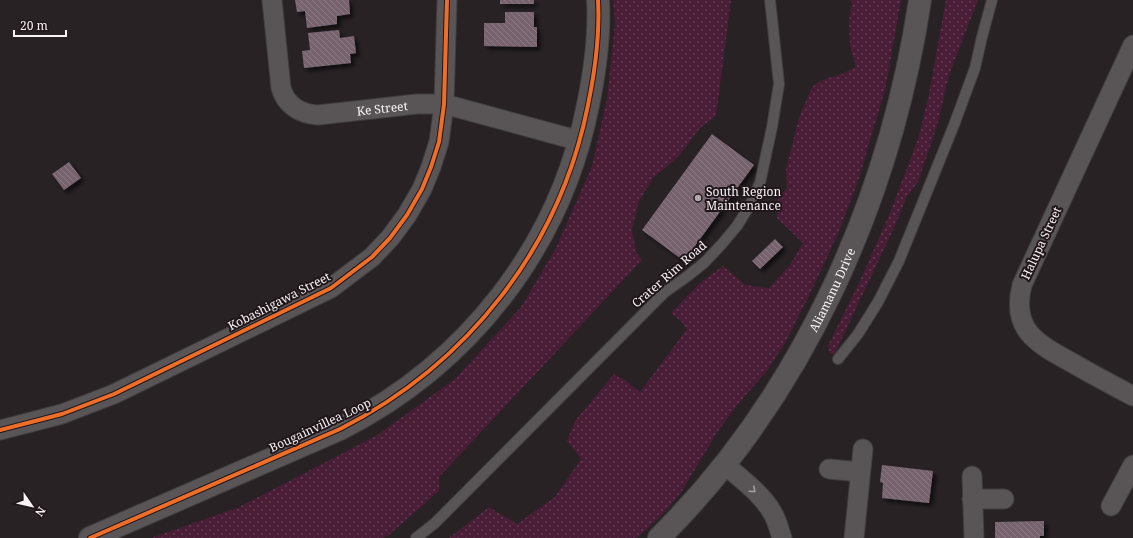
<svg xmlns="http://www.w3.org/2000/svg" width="1133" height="538" font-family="'Noto Serif',serif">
<defs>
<pattern id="grass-dots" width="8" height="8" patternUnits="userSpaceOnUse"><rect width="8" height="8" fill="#491d35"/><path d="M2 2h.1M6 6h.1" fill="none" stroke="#643e53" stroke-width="1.8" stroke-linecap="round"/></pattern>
<pattern id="building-back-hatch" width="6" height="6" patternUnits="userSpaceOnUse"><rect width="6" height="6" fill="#77636d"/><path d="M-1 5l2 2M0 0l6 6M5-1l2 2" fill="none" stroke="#8b7a82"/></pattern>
<filter id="shadow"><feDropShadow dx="3.5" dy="3.5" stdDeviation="2" flood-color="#0009"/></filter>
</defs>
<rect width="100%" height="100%" fill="#282225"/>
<path fill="url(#grass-dots)" d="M613 0H731L716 116 700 128 679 156 653 178 639 201 632 229 636 252 642 260 439 477V491L389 535 383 538H151L237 508 376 436 455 379 521 307 556 248 592 166 607 99 615 24Z
M849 0H901L886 86 859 178 840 229 809 296 785 343 766 372 738 404 718 431 680 494 661 516 637 538H449L489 507 517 524 555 497 581 459 567 441 575 421 614 374 625 380 640 392 687 329 682 322 671 313 700 283 723 266 745 285 769 288 790 265 803 243 777 218V199L787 188 786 169 799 118 812 87 822 80 842 74 856 67 850 46 849 20 852 2Z
M946 0H978L949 75 937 126 918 182 907 196 894 228 835 353 830 354 828 346 859 283 890 213 918 139 929 94Z"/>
<path fill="url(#building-back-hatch)" filter="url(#shadow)" d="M295 0H349L350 14 337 16V24L307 28 305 11 297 12Z
M500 0H534V4H500Z
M505 12H534V27H537V47L484 46V23H505Z
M339 30 340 38 354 36 356 53 350 54 351 63 304 68 302 51 310 50 308 33Z
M712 134 754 165 684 261 642 230Z
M69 162 81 178 64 190 52 174Z
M775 239 783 247 760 269 752 261Z
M882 465 933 471 929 503 882 498 883 483 880 482Z
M1044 521V536H1040V538H995V522Z"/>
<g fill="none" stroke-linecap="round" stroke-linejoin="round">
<g stroke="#423e40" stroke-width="12">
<path id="lane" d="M838 359 858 334 878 302 899 261 954 125 975 68 982 37 992 0
M416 538 435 523 665 292 685 278 704 263 721 245 737 226 750 205 760 183 772 127 779 84 770 0"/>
</g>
<g stroke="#423e40" stroke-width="21">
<g id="street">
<path id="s1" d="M272 0 281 88C286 105 300 114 318 115L417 104H444L580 141"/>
<path d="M1133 45 1022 285C1010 332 1040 345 1076 365 1095 376 1114 386 1133 396"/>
<path d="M0 430 62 414 114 394 331 288 372 257 390 238 407 215 422 189 431 167 439 142 444 104 447 0"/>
<path d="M724 464C740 478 761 493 772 512 777 520 779 529 782 538"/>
<path d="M829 469 860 472"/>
<path d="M972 476 974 538"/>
<path d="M972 499H1004"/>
<path d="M1111 506 1133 465"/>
<path d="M854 538 863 449"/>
</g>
</g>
<g stroke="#423e40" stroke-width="24">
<g id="secondary">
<path d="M90 538 340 429C468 364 560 247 588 105 595 71 600 35 598 0"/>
<path id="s2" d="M659 538C803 395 890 199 920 0"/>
</g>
</g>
<use href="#lane" stroke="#595557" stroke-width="10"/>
<use href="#street" stroke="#595557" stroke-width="19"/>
<use href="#secondary" stroke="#595557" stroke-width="22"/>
<g stroke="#20171b" stroke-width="6">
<path id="cycleway" d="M0 430 62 414 114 394 331 288 372 257 390 238 407 215 422 189 431 167 439 142 444 104 447 0
M90 538 340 429C468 364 560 247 588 105 595 71 600 35 598 0"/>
</g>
<use href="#cycleway" stroke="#ee6e29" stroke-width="4"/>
</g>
<defs><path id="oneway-chevron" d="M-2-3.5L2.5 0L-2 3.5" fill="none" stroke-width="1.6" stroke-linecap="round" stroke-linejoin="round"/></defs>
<use stroke="#a19c9e" href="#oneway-chevron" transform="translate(753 490) rotate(42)"/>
<circle fill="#b0a9ac" stroke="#20171b" stroke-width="1.5" cx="698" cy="198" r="4"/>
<g text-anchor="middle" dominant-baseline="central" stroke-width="4" stroke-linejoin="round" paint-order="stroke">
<g font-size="12" fill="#f9f2f5" stroke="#20171b">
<text stroke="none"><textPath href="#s1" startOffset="202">Ke Street</textPath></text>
<text transform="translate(1041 243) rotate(-65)">Halupa Street</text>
<text transform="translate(669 274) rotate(-41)">Crater Rim Road</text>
<text stroke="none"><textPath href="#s2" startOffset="304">Aliamanu Drive</textPath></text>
<text transform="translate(279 301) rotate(-27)">Kobashigawa Street</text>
<text transform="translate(320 425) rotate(-25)">Bougainvillea Loop</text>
</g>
<g font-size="12" fill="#f9f2f5" stroke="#20171b" text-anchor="start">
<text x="706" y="191">South Region<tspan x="706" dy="14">Maintenance</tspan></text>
</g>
</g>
<g transform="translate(32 506) rotate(124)" stroke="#20171b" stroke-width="3" paint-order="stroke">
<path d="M0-3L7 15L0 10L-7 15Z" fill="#f9f2f5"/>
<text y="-6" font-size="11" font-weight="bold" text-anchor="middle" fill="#f9f2f5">N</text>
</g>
<path d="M14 30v6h52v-6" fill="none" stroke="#f9f2f5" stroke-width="2"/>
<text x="20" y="30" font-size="12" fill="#f9f2f5" stroke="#20171b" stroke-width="3" paint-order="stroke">20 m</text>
</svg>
